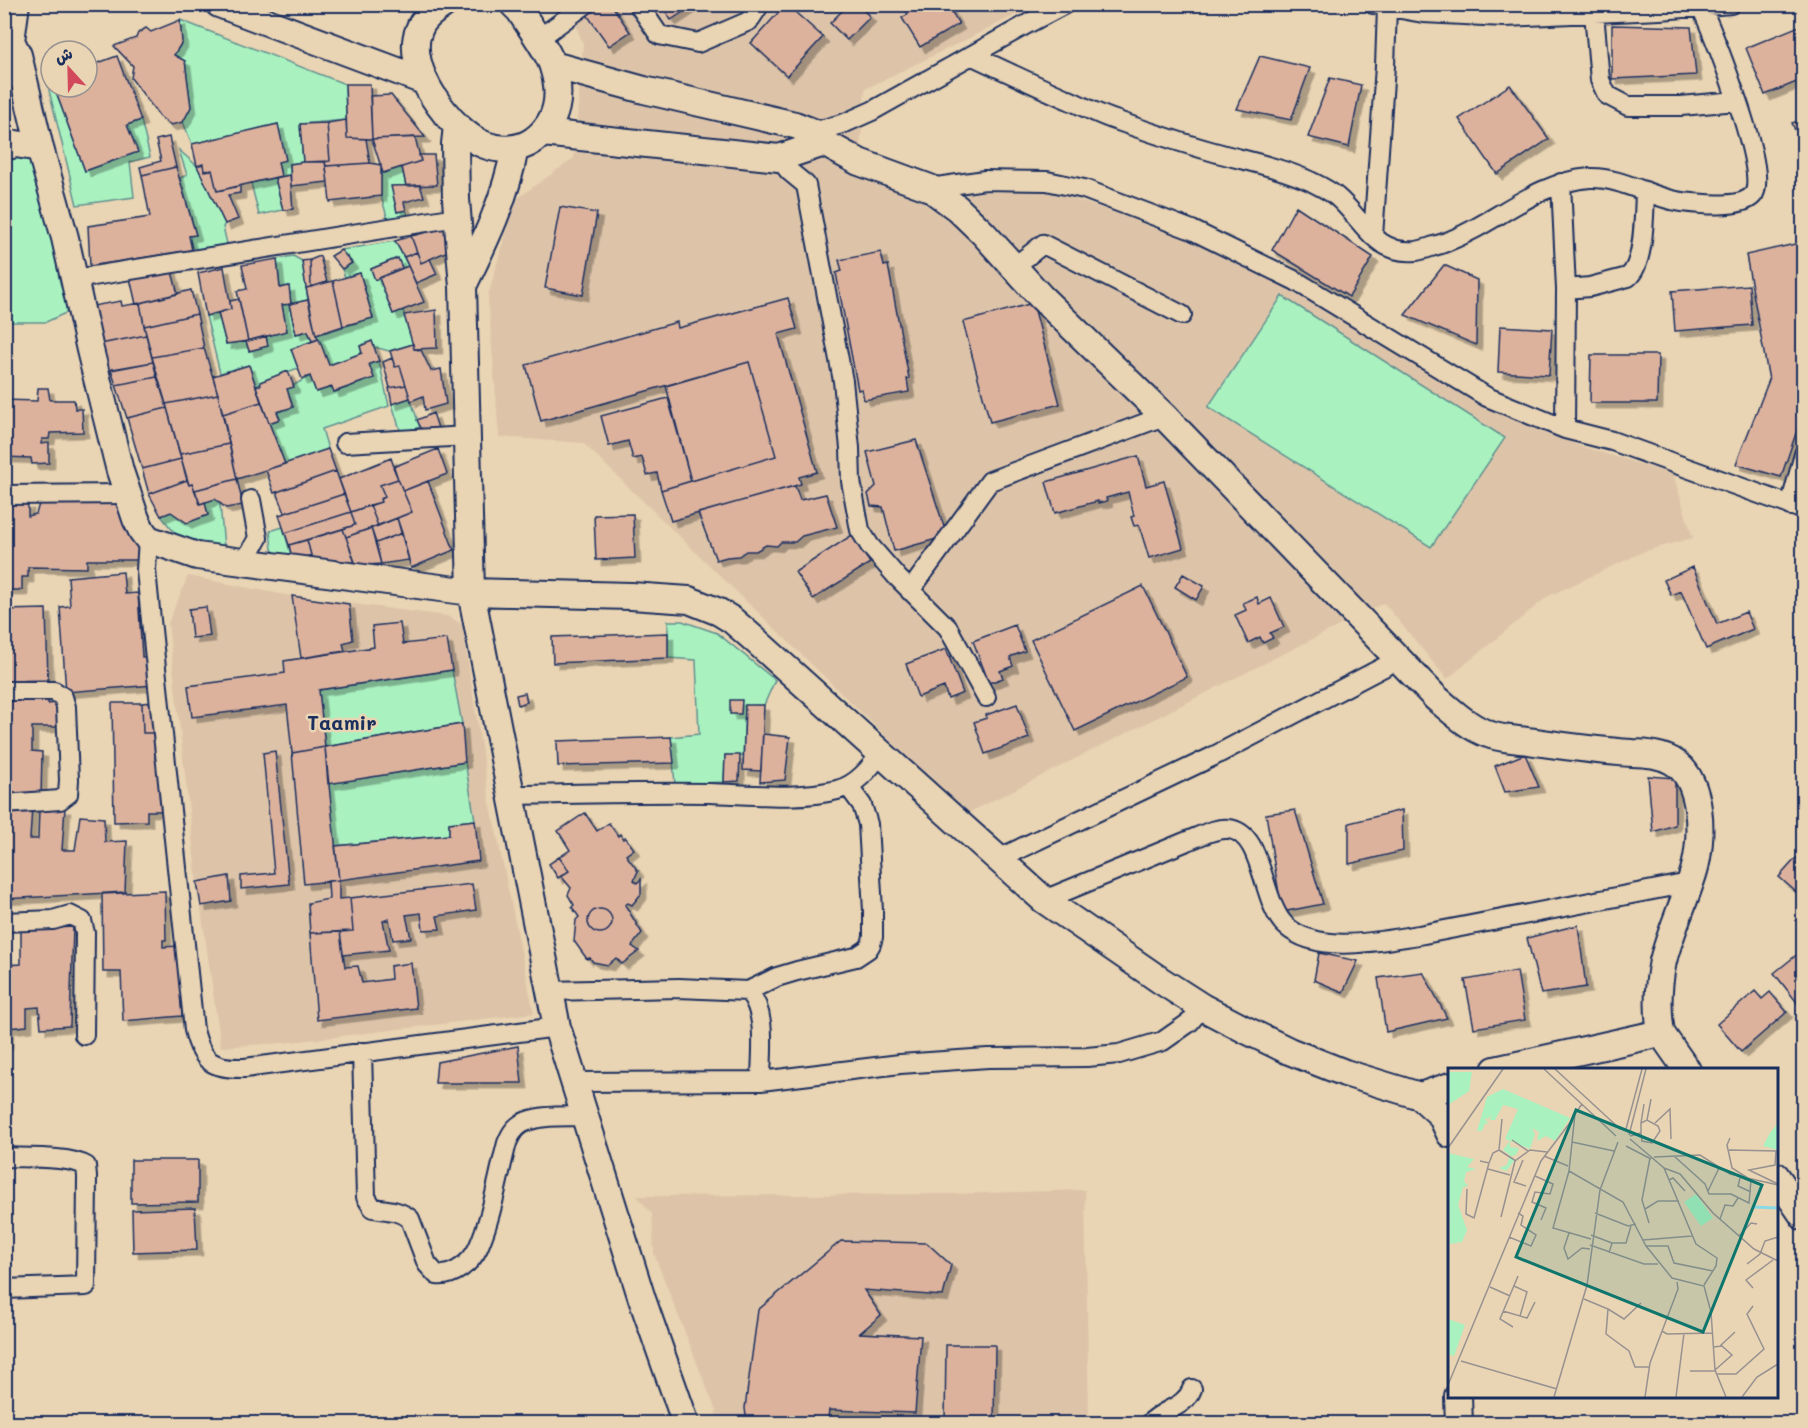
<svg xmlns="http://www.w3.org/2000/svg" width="1808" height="1428" font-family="Mali,'Playpen Sans Arabic',sans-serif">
<defs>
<filter id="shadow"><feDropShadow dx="5.5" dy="5.5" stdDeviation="0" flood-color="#0004"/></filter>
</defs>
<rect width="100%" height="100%" fill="#e9d4b3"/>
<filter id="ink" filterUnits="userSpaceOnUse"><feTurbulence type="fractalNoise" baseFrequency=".0167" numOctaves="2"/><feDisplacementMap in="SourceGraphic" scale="12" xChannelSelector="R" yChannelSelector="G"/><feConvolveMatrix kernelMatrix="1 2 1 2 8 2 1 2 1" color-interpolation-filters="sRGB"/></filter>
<g filter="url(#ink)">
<path fill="#ddc4a9" d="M568 5H1036L865 89 858 172 956 192 1050 191 1194 239 1280 279 1436 375 1556 436 1583 447 1673 474 1693 538 1645 551 1547 597 1447 679 1384 603 966 814 583 443 499 437 488 296 515 200 574 158 583 44Z
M188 576 285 595 447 616 462 624 489 797 534 1013 283 1043 221 1047 197 882 168 623Z
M1085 1190 1089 1423H717L716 1411 654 1254 652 1214 637 1196 953 1194Z"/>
<path fill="#a9f2c0" stroke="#62908f" stroke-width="1.5" d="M180 20 345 84 346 120 300 124 303 162 290 164V175L281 176 278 162V124L192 144 183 122 191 107 185 61 174 55 182 42Z
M51 80V87H54L85 171 137 152 127 125 141 120 150 157 130 162 134 197 77 205 47 82Z
M179 150 197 166 225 224 223 227 228 248 195 258 189 236 196 235 180 178 187 175Z
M28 153 36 165 72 310 46 322H5V156Z
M381 165 384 173 402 167 406 186 397 212 406 210 408 215 388 220 381 196Z
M275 178 283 210 259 215 251 183Z
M395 241 408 266 402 268 397 258 371 269 375 279 379 278 393 314 403 310 413 344 389 351 374 347 372 341 360 346 362 353 329 365 316 335 373 318 360 273 345 277 342 269 352 263 341 250Z
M293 256 302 261 308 300 291 304 289 286 280 288 277 259Z
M1282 296 1505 438 1431 547 1208 407Z
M289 304 296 334 308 331 312 341 291 349 298 368 261 382V385L256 386 249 365 220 373 206 316 218 313 226 344 246 341 249 351 268 346 266 336 287 331 282 305Z
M379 361 389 406 322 429 328 449 285 464 269 423 280 419 277 412 293 407 287 389 310 376 316 392 332 387 335 392 374 378 369 364Z
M410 398 420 427 401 433 392 404Z
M215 499 220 504 224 547 193 546 174 532 161 516 171 512 187 523 208 515 205 502Z
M283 527 293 562H281L272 549 270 531Z
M668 621H682L717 633 775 680 764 705 745 706 743 756 725 755 724 782 675 784 671 737 699 734 696 660 668 658Z
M452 670 462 724 325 747 319 690Z
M465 762 475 820 449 823V835L335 846 328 784Z"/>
<path fill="#ddb29d" stroke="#1b2f5e" stroke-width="1.5" filter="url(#shadow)" d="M596 4H611L630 32 609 46 585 12Z
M661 4H695L671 20Z
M786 4 823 37 787 76 751 43Z
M849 4H858L870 17 847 40 830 23Z
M947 4 959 24 920 47 902 18 908 14 902 5Z
M180 20 182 42 174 55 185 61 191 107 183 122 171 125 160 117 131 78 133 66 114 46 136 38 138 33 146 28 151 32Z
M1804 24V79L1765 95 1746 48Z
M1612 25 1691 27 1696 75 1612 79Z
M117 56 141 120 127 125 138 152 85 171 54 87H87V67Z
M1260 56 1310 68 1291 120 1237 109Z
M1330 78 1361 85 1349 147 1308 137Z
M345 84H370L372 139 347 138Z
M1510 85 1549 139 1497 174 1459 119Z
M391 95 425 137 372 139 370 96Z
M1804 119V152L1792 123Z
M346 120 347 138 366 139 370 163 326 166 325 162 330 161 327 123Z
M327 123 330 161 303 162 300 124Z
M278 124 286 160 278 162 281 176 217 191 212 170 204 171 203 164 197 166 192 144Z
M169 137 176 167 142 175 140 167 161 161 156 140Z
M415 137 421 161 383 173 372 139Z
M419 155H434L437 185 406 186 402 167 421 161Z
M303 162H325L328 182 291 186 290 164Z
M370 163 381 165V196L330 202 326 166Z
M203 164 204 171 212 170 217 191 240 186V193L228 195 238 219 225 224 197 166Z
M176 167 196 235 189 236 192 250 90 266 88 226 150 217 142 175Z
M290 175 293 209 283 210 275 178Z
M420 185 424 197 404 202 406 210 397 212 391 186Z
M1296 206 1373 257 1349 297 1272 250Z
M560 207 597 213 583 295 545 288Z
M445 228 448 251 421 263 411 236Z
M411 236 417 252 404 257 395 241Z
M1804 242V410L1781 477 1736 464 1769 380 1746 255Z
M341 250 352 263 342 269 331 256Z
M417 252 421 263 430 259 437 274 416 283 404 257Z
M881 252 884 266 888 265 909 378 907 379 909 392 864 400 862 389 858 390 836 273 842 271 839 260Z
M320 256 327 282 311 287 310 260Z
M398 258 402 268 375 280 371 269Z
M277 259 280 288 289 286 291 304 282 305 287 331 248 341 237 291 247 289 242 265Z
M310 260 311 287 306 288 302 261Z
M1444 265 1477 280 1476 345 1405 315Z
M408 266 424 302 393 314 379 278Z
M224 267 231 309 206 316 198 273Z
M171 268 178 294 136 304 130 278Z
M360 273 373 318 343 326 333 281Z
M333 281 343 326 316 335 306 288Z
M1749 285 1752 325 1675 331 1672 291Z
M191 290 197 314 144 326 140 303Z
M788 298 797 329 778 334 817 472 799 477 801 484 671 521 661 490 776 456 749 362 541 421 526 365 677 322 678 328Z
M239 299 248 341 226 344 218 313 231 309 230 301Z
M308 300 316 335 319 339 312 341 308 331 296 334 289 304Z
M121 301 122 306 140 303 146 335 100 344 92 306Z
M1033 303 1060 404 990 422 963 322Z
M436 310 437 348 414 349 404 315Z
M197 314 204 348 152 357 144 326Z
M1500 326 1552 329 1549 375 1498 372Z
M146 335 153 362 107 370 100 344Z
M266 336 268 346 249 351 246 341Z
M319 339 329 365 362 353 360 346 372 341 379 361 369 364 374 378 334 392 332 387 316 392 310 376 302 379 291 349Z
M413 344 414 349 421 350 431 371 441 369 446 404 425 410 423 396 411 401 400 366 395 367 390 351Z
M204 348 218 394 166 404 152 357Z
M1591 355H1658L1657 403H1590Z
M392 358 395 367 400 366 406 385 390 388 383 362Z
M153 362 157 377 116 385 111 370Z
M749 362 776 456 691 481 666 386Z
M249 365 261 402 223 414 213 376Z
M288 371 294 387 287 389 293 407 277 412 280 419 269 423 256 386 261 385 260 382Z
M157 377 167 408 127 418 116 385Z
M406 385 410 398 392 404 389 388Z
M38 388H48L50 400H74L75 409H82L83 432 50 433 49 439H42L41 444 49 443V463L32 464 31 458 4 457V400L37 401Z
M218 394 229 444 180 454 166 404Z
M668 398 691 481 661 490 657 473 647 475 642 457 633 459 628 441 609 446 601 416Z
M261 402 285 464 237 479 223 414Z
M167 408 181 459 142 469 127 418Z
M433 413 439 431 425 436 417 420Z
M916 440 947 536 894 551 883 507 871 506 868 494 876 486 867 452Z
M229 444 237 479 195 490 192 484 189 485 180 454Z
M328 449 336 471 274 493 266 470Z
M438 449 447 474 403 491 393 467Z
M1138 456 1146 486 1164 481 1183 548 1149 558 1139 525 1134 526 1131 517 1134 516 1128 492 1106 498 1107 501 1098 503V501L1055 513 1046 482Z
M391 458 398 479 380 485 385 497 380 499 381 502 351 512 339 479Z
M181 459 187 480 149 494 142 469Z
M336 471 344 494 285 513 277 492Z
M237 479 243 505 226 508 215 499 200 504 195 490Z
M398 479 412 512 378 526 370 505 381 502 380 499 385 497 380 485Z
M187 480 189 485 192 484 200 504 205 502 208 515 187 523 171 512 161 516 149 494Z
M428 481 454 550 411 568 397 518 412 512 403 491Z
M795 486 800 500 826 494 837 527 802 536 795 542H781L777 546 766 545 756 551H746L739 556 727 557 716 560 698 513Z
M344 494 351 512 285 533 279 515Z
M106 498 121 505 123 521H128L143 560H87V568L28 567V577H22V590H4V504H28V516L36 514 39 504H92Z
M370 505 378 526 346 537 343 529 355 525 351 512Z
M351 512 355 525 289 545 285 533Z
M633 514 635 558 596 560 594 515Z
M397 518 402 533 376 543 371 528Z
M371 528 381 564 356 566 346 537Z
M343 529 355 562 325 567 313 563 307 540Z
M402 533 409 560 381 564 376 543Z
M852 535 870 563 813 599 795 572Z
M307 540 311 555 293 562 289 545Z
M1693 567 1717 624 1746 612 1753 629 1706 649 1681 591 1671 595 1664 580Z
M123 572 125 594 138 593 142 657 152 656 154 685 66 692 60 607 70 606 68 577Z
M1183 574 1204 586 1196 600 1175 587Z
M1143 586 1187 677 1075 731 1031 640Z
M292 596 349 604 353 640 343 643 345 651 301 658Z
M1257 597 1259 604 1271 598 1284 627 1270 633 1273 638 1263 643 1260 637 1248 643 1235 615 1246 610 1243 603Z
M206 607 210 636 192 638 189 609Z
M46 609 48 680 4 681V610Z
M400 623 403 644 447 639 452 670 319 690 325 747 292 753 287 705 192 717 188 686 285 673 284 661 374 647 372 626Z
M1015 625 1025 651 1010 657 1013 666 1000 671 1003 678 989 683 973 641Z
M668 633V658L553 663 552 637Z
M946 649 963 693 948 699 944 687 918 697 906 664Z
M525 693 527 702 518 705 516 695Z
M4 695 49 696 48 704 57 703V727H32V751L42 752 41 798 4 797Z
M730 700H742L741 714H730Z
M153 702 155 733H143L142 703Z
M112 703H142L143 733H155V759H160L161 811H147V821L114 822Z
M1017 704 1029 738 985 754 974 722 987 718 986 715Z
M745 705H764L761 771 743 770Z
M462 724 465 762 328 784 325 747Z
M763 734 790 737 785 780 760 782Z
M671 737 674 763 558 766 557 741Z
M325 747 339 880 304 884 292 753Z
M275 751 289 884 241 889V876L274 873 263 753Z
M1525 754 1539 787 1505 792 1495 766Z
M725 755H740L739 781 724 782Z
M1648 776 1675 778V825L1653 832Z
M32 807 30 839H38L39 808H65L62 850H75L80 816 104 818 105 842 127 841 125 892 4 899V808Z
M1295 810 1323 904 1282 912 1266 814Z
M1402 810 1403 851 1349 864V823Z
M585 813 597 831 609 823 618 836 620 834 623 839 625 837 634 849 626 855 638 871 634 880 637 883 641 879V894L632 905 628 903 625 905 642 933 632 946 639 951 622 964 616 958 608 965 593 962 590 958 587 959 574 941 576 920 579 917 572 907 574 905 568 895 571 888 561 876 558 878 549 864 570 850 558 831Z
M475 820 479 861 339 880 335 846 449 835V823Z
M559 857 569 871 558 878 549 864Z
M1796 858 1804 864V899L1779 877Z
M229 876 231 901 201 906 197 882Z
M339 880V899L350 898 353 931 310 933 308 903 329 899 328 881Z
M472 884 476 910 437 916 440 929 423 930 421 913 406 915 411 938 393 940 389 919 383 921 389 950 343 955 340 932 353 931 350 898Z
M165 891 166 940H163V947L178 946 182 1016 123 1021 121 972H103L102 894Z
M588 921a12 12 0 1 1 24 0a12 12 0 1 1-24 0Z
M1578 925 1586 987 1541 994 1527 938Z
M73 927 70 1026 41 1028 39 1007 27 1008V1026L8 1028 7 1044H4V958H8V965L21 964V930Z
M340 932 345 967 358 966 362 983 391 979 390 966 411 963 416 1008 317 1020 310 933Z
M1319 953 1358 961 1343 992 1314 980Z
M1799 953 1804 959V1001L1799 1005 1774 973Z
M1517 971 1525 1020 1474 1028 1465 980Z
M1423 972 1447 1018 1386 1032 1378 978Z
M1755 991 1762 999 1770 992 1787 1012 1741 1052 1717 1024Z
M518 1046 522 1083H435L437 1062Z
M131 1160H198V1202L131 1203Z
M195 1208 197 1250 133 1252 132 1210Z
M841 1241 927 1243 951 1265 943 1296 864 1290 881 1315 860 1333 921 1336 915 1413 829 1410 827 1424H747L745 1408 758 1310Z
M946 1345H995L994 1424H945Z"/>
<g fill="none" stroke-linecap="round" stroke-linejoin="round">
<g stroke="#1b2f5e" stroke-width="22">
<path id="street" d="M638 4 659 35 698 43 749 21 760 4
M1373 4 1423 13 1505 17 1660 10 1731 4
M1594 13 1600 80 1607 95 1628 106H1681L1737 101
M537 40 586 4
M973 56C1005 71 1037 86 1069 100 1085 107 1101 116 1118 121 1149 132 1182 143 1214 152 1246 161 1279 167 1310 181 1320 186 1329 190 1337 197 1363 219 1374 255 1416 251 1424 250 1433 246 1441 244 1493 226 1534 182 1590 178 1622 177 1651 198 1682 202 1699 204 1741 209 1753 195 1771 175 1712 31 1700 4
M813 132 845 123 872 111 1029 23 1065 4
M779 158 789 171 806 185 843 381 850 448 851 481 860 530 870 546 897 577 948 628 986 697
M1561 183 1566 289
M930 188 985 180 1047 181 1084 189 1192 230 1296 281 1487 397 1565 429 1612 441 1804 510
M1373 236 1385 66 1387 7
M1014 267 1043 244 1182 315
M75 279 457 217
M1565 429 1566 289 1590 287 1628 277C1645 264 1644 212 1645 191
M345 443 468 436
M4 495 128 494
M1790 506 1804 454
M148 539 146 570 151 620 194 1030C202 1062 212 1069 245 1068L557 1027
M244 563 258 538 251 500
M910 591 990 481 1164 416
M4 691H54L63 697 66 707 69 780 68 794 60 800 4 804
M511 795C577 794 643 792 709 793 749 794 799 800 837 790 857 785 870 768 882 752
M998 859 1212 757 1399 659
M1044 900 1197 837C1207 833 1217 828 1228 829 1264 831 1261 904 1286 926 1318 955 1380 941 1419 935L1689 883
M4 922 53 920 70 915 82 921 85 933 84 1035
M550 991 679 988 748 991C768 1013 761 1053 761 1081
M748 991 777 977 797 971 856 957 868 949 871 944 873 937V911L868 824 862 805 848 786
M362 1052 366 1197 373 1208C386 1210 400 1210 410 1219L427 1264 437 1275C453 1277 471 1263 478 1248 492 1217 498 1177 507 1143 510 1136 513 1129 521 1124 538 1114 567 1117 586 1116
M576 1082 761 1081 900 1064 988 1058 1087 1057 1119 1054 1163 1041 1190 1022 1202 1007
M4 1157C25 1158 70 1156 86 1166L87 1177 86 1286 4 1289
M1149 1424C1162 1409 1185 1408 1192 1389"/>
</g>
<g stroke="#1b2f5e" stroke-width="30">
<path id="secondary" d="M16 4 11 41 18 55 40 148 65 238 90 350 120 471 136 519 142 531 148 539 197 556 471 592 631 596 689 600 719 612 732 620 755 640 1044 900 1160 980 1202 1007 1244 1029 1289 1051 1345 1073 1420 1096 1450 1086
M219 4 424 81
M444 4C434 11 423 18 419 30 403 67 451 132 485 145 501 151 520 150 534 140 558 122 562 95 553 67 549 52 529 26 520 11L513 4
M553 65 644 90 795 125 813 132 824 143 859 162 930 188 957 208 983 233 1041 297 1164 416 1436 698C1452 711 1468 727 1488 734 1500 739 1515 739 1528 741 1563 746 1597 751 1632 753 1645 753 1661 755 1672 761 1704 779 1703 840 1694 871 1685 901 1671 930 1663 961 1658 985 1657 1009 1661 1033
M457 126 455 144 456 199 463 287 471 592 557 1027 642 1299 686 1424
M543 133 779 158 824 143
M4 147 16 144 40 148
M463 286C485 241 506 198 515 148
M1495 1070 1661 1033 1687 1070
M1420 1096 1441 1115 1450 1134
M1776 1176 1804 1217
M1458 1396 1459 1424"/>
</g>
<use href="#street" stroke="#e9d4b3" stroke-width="18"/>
<use href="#secondary" stroke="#e9d4b3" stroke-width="26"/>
</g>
</g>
<g text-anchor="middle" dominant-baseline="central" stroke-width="5" stroke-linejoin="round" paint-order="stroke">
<g font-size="20" font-weight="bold" fill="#1b2f5e" stroke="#e9d4b3">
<text x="342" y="722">Taamir</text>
</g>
</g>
<g transform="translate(1448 1068)">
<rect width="330" height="330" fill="#e9d4b3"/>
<path d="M0 4H24L21 23 0 37ZM55 21 122 50 107 73 98 68 89 73 91 64 84 60 87 66 82 81 62 73V79L71 80 68 87 63 88 66 93 58 103 51 100 59 97 62 87 55 82 62 73 57 71 70 41 55 37 47 52H42L43 47 40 51 36 50 41 56 37 55 34 63H29L39 29ZM330 55V82L315 78 322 65ZM0 85 26 91 19 99 28 101 18 104 16 113 20 118 15 119 10 137 19 162 14 174 2 176ZM248 126 265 150 253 158 236 134ZM0 251 17 257 6 288 0 286Z" fill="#a9f2c0"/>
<path fill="none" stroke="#8adae6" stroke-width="3" d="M305 139 330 140"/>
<path fill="none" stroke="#979291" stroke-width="1.5" d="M96 1 168 68M107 1 172 61M134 36 127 46 121 103 175 134 198 178 224 210 256 218 263 244 267 302 278 329M54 51 51 82 68 93M199 52 203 31M193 55 196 36M207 55 222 41 223 71M178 61 194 1M181 67 198 1M182 68 193 65 194 73 204 75 212 63 210 58 199 52 193 55V65M182 71 216 100 248 176 269 190 268 198 256 217M64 72 80 83M124 74 166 83M178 78 203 91M0 80 55 1M281 82 328 83 327 97 301 102 330 116M96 88 120 98M226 88 257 116 261 126H283L301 135 303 112 284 100 279 77 282 70M206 89 252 87 282 106 330 117M75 92 66 114 78 118M32 93 41 95 45 85 51 82M216 100 232 106 265 145 306 181 330 193M40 101 62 107M121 103 105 160 143 171M87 108 105 116 102 126 87 124 84 134 98 140 93 152M292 110 290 118 303 124M221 112 225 110 237 123M19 121 18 146 26 150 41 95M260 123 271 100M197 141 210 133H231M147 145 180 158 188 156M53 149 67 93 82 82 99 84M272 151 277 137 285 138 290 130M201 155 194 132 202 90M121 165 116 180 120 191 134 180 142 181M143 167 164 175 161 185M291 168 303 155 309 156M61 169 83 178 88 167 73 157 75 148 70 145M195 172 244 168M164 175H178L183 158M142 177 196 196H210M198 178H220L226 195 265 203M299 196 312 186 317 173 330 169M66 218 79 224 72 248M42 219 62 228M305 220 298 212 325 192M136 231 160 241 158 266 181 283 187 299H201M160 241 176 251 193 235M55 243 79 250 87 234M65 259 52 251 70 208M214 263 219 266 265 265M272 278 287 264M265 279 274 278 284 287 267 302M13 293 109 321M242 303H267M268 306H288L316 281 299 246 305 238M0 317 93 93 124 52M106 329 139 217 152 122 170 74M197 329 202 295 230 221 229 214M228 329 236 265M294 329 309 309 330 296"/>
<path fill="#0f766e" fill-opacity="0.15" stroke="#0f766e" stroke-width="3" d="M128 42 314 117 255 264 68 189Z"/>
<rect width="330" height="330" fill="none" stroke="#1b2f5e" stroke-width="3"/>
</g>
<rect width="1808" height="1428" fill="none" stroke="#e9d4b3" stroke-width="24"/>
<rect x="12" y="12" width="1784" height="1404" fill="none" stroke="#1b2f5e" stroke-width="2" filter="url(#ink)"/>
<g transform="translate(69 69) rotate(338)"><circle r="28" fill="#e9d4b3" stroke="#979291" stroke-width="1.5"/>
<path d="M0-4.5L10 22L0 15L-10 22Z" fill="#d1495b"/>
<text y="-9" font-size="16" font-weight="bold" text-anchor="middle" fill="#1b2f5e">ش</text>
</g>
</svg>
